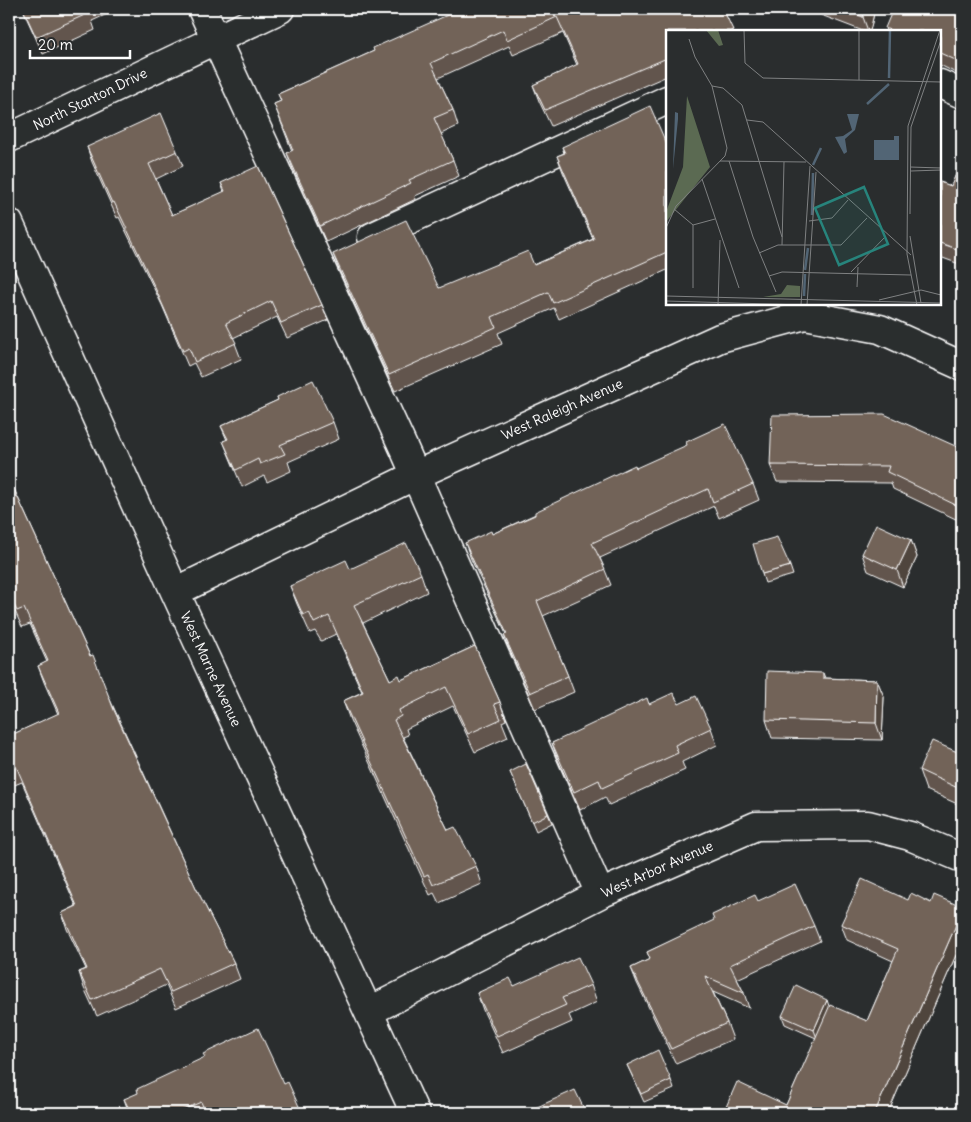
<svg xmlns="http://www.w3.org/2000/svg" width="971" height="1122" font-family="Delius,sans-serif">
<rect width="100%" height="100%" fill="#2a2d2e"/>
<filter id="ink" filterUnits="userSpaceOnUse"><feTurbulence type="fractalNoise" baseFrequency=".02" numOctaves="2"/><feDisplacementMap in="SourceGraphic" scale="10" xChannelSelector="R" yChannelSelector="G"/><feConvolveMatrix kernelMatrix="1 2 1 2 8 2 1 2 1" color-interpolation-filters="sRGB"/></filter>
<g filter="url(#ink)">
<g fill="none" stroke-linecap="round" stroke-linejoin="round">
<g stroke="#fff" stroke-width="31">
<path id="minor" d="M202 9 405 451 600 894
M940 84 962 94
M9 138 280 9
M9 223 175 592 415 1113
M372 237 667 100
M175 592 416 475 720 338 805 315 880 329 962 366
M370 1011 600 894 756 826 868 825 910 836 962 858"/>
</g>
<use href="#minor" stroke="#2a2d2e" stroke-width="28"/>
</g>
<path fill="#62554d" stroke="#fff" d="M23 9H118L92 21 95 30 43 54 27 19Z
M461 9H723L733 31H667V76L551 126 539 101 533 85 577 65 563 33 513 55 509 46 438 78 453 110 458 126 441 134 453 160 459 176 415 196 416 199 326 242 293 169 287 153 292 151 274 104 281 101 278 94 374 51Z
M819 9H875L870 31H863L821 15Z
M962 9V76L940 65V31H886L885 28Z
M667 145V270L559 319 554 308 498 333 502 344 395 391 339 270 333 254 439 288 534 265 593 239 563 172 557 156 564 153 562 147Z
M87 147 177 151 183 166 156 179 172 215 224 192 221 183 322 305 328 320 287 338 277 317 233 338 241 359 201 377 194 363 188 366 162 305 119 217 117 218 92 162Z
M962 160V265L940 257V182L951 186Z
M277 397 333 422 339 439 288 462 291 471 267 482 264 476 242 487 230 458 223 441 227 440 221 426 278 400Z
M962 449V522L893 489 891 483 777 482 770 465Z
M636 468 753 484 759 500 719 518 714 506 600 558 611 585 543 616 568 676 574 692 535 709 510 651 504 635 506 634 471 559 465 543 492 534Z
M9 478 196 888 234 963 240 979 176 1008 166 985 97 1016 84 988 79 972 86 969 67 929 62 913 76 906 22 782 12 786 9 779V736L58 714 44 682 38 666 47 662 30 624 22 627 9 598Z
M911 540 917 557 903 587 868 571 862 554Z
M790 566 793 575 765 583 762 574Z
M350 569 421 574 427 592 363 623 390 680H401L475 646 500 702 506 720 502 722 508 737 475 752 453 706 406 729 408 735 403 737 448 830 476 866 482 884 439 903 434 893 430 895 350 720 343 701 362 692 336 634 321 641 315 631 310 633 297 604 290 586Z
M823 673 825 678 877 680 884 697 882 740 772 738 766 720Z
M649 704H679L711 728 717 745 682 762 685 770 609 805 605 797 580 810 558 760 552 743Z
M962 754V806L926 790 919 770Z
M510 772 548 814 552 823 536 831Z
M758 901 814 926 820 941 737 979 744 993 749 1008 713 992 727 1023 733 1039 676 1064 637 983 631 968 650 959 647 952Z
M841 924 962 941 888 1113H728L726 1107 786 1105 816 1038 785 1024 782 1016 830 1007 867 1021 893 961 847 940Z
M591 985 597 1002 569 1015 572 1022 503 1053 483 1010 477 993 514 986Z
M627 1065 671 1080 674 1089 644 1102Z
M284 1084 302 1113H129L124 1099Z"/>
<path fill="#50453e" stroke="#fff" d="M865 9H875L870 31H868L863 17Z
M911 540 917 557 903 587 897 570Z
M877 680 884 697 882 740 876 723Z
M962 911V941L888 1113H877L876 1110Z
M827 1000 830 1009 817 1038 814 1030Z"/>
<path fill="#726359" stroke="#fff" d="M23 9H87L89 13 36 37Z
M461 9H723L733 30 730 31H667V58L545 110 533 85 578 64 557 17 507 40 503 30 431 63 453 110 434 118 453 160 409 180 411 183 320 226 287 153 293 150 274 104 281 101 278 94 374 51 373 48Z
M842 9H865L863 17Z
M893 9H962V63L940 53V31H892L885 28Z
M650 106 667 145V252L553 303 548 292 492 317 496 327 389 375 333 254 406 220 439 288 528 251 534 265 594 239 557 156 565 153 562 147Z
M161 113 177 151 149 164 172 215 225 191 221 183 258 166 322 305 281 323 271 301 226 323 236 343 195 362 189 348 183 351 156 290 114 202 112 203 87 147Z
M962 160V251L940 243V182L951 186Z
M313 380 333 422 280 445 285 454 260 464 258 459 236 470 223 441 228 439 221 426 278 400 277 397Z
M884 414 962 449V508L887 472 889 466 770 465 772 415Z
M725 424 753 484 713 502 708 489 592 543 605 569 537 601 568 676 530 693 504 635 507 634 465 543 491 531 492 534 535 515V512L635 465 636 468 687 445 686 442Z
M9 478 90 656 93 655 114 710 196 888 234 963 171 992 160 969 92 1000 79 972 87 969 62 913 77 906 16 766 9 769V736L59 713 38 666 48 661 24 608 17 611 9 595Z
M876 524 911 540 897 570 862 554Z
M777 537 790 566 762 574 753 544Z
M406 543 421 574 354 605 390 680 399 675 401 680 475 646 500 702 494 704 501 719 468 734 446 687 399 710 401 716 394 720 448 830 455 827 476 866 433 885 428 874 424 876 343 701 363 692 329 616 314 623 309 612 303 615 290 586 346 560 350 569Z
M767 671 823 673V678L877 680 876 723 766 720Z
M673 693 679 704 696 696 711 728 675 745 678 753 602 788 599 780 574 792 552 743 647 698 649 704Z
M932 741 962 754V790L919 770Z
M526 764 548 814 532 822 510 772Z
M862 879 908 900 911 893 931 903 934 895 962 907V911L876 1110 878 1111 877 1113H738L726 1107 737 1082 786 1105 830 1005 867 1021 898 949 841 924Z
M795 884 814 926 730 965 744 993 705 976 727 1023 671 1049 631 968 650 959 647 952 714 920 712 915 755 895 758 901Z
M578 957 591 985 562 998 566 1005 497 1036 477 993 510 978 514 986Z
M796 985 827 1000 814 1030 782 1016Z
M258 1028 284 1084 288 1082 302 1113H206L201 1102 176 1113H131L124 1099 138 1093 137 1089 205 1057 203 1054Z
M658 1050 671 1080 641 1094 627 1065Z
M575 1090 586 1113H537L535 1108Z
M647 1110 648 1113H640Z"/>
</g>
<g text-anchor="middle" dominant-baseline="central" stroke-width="5" stroke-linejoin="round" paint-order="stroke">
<g font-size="14" fill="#fff" stroke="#2a2d2e">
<text transform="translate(90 99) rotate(-26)">North Stanton Drive</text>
<text transform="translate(562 409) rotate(-24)">West Raleigh Avenue</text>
<text transform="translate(211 669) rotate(65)">West Marne Avenue</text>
<text transform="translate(657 869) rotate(-24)">West Arbor Avenue</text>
</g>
</g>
<g transform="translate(666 30)">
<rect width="275" height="275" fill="#2a2d2e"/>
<path d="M40 0H52L57 15 53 16ZM21 66 44 137 0 192V182L17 137ZM121 255 134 256V267H97L115 264Z" fill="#5b6a52"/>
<path d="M9 82 12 83V89L7 139ZM181 84H193L189 100 179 109 181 122 178 124 169 107 177 106 186 100ZM228 106H233V130H208V110H228Z" fill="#526575"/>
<path fill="none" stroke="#526575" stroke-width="2.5" d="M223 48 224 0M201 74 223 54M147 135 155 118M146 185 147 143M139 240 142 218M138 266 139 244"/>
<path fill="none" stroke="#7f8182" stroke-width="1" d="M78 0 79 33 97 48 275 52M193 50V0M46 56 57 58 76 75 116 207M81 90 97 92 245 225M54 131 140 132M63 131 87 207 110 262M244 137 275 138M245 141 275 140M36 149 73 258M8 179 27 195 49 189M244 184 245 97 275 10M143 191 166 188 182 170M0 198 10 176 59 126 61 118 46 56 29 27 23 9M244 206 255 273M116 215 118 132M93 223 112 215H175L201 188M185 242 220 206M103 246 116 242 245 245M191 257 192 237M27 258V195M0 266 275 273M213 270 255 260 275 265M0 271 137 275M52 275 54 210M135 275 144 136M141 275 150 142M251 275 241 224 242 96 274 0"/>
<path fill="#27847c" fill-opacity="0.15" stroke="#27847c" stroke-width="2.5" d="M198 157 222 214 173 235 149 178Z"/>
<rect width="275" height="275" fill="none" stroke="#fff" stroke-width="2.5"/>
</g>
<rect width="971" height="1122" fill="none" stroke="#2a2d2e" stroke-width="30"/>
<rect x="15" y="15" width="941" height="1092" fill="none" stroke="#fff" stroke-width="2" filter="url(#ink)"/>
<path d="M30 50v8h100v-8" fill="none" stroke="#ffffff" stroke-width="2.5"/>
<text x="38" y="50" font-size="15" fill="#ffffff" stroke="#2a2d2e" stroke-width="4" paint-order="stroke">20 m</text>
</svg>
